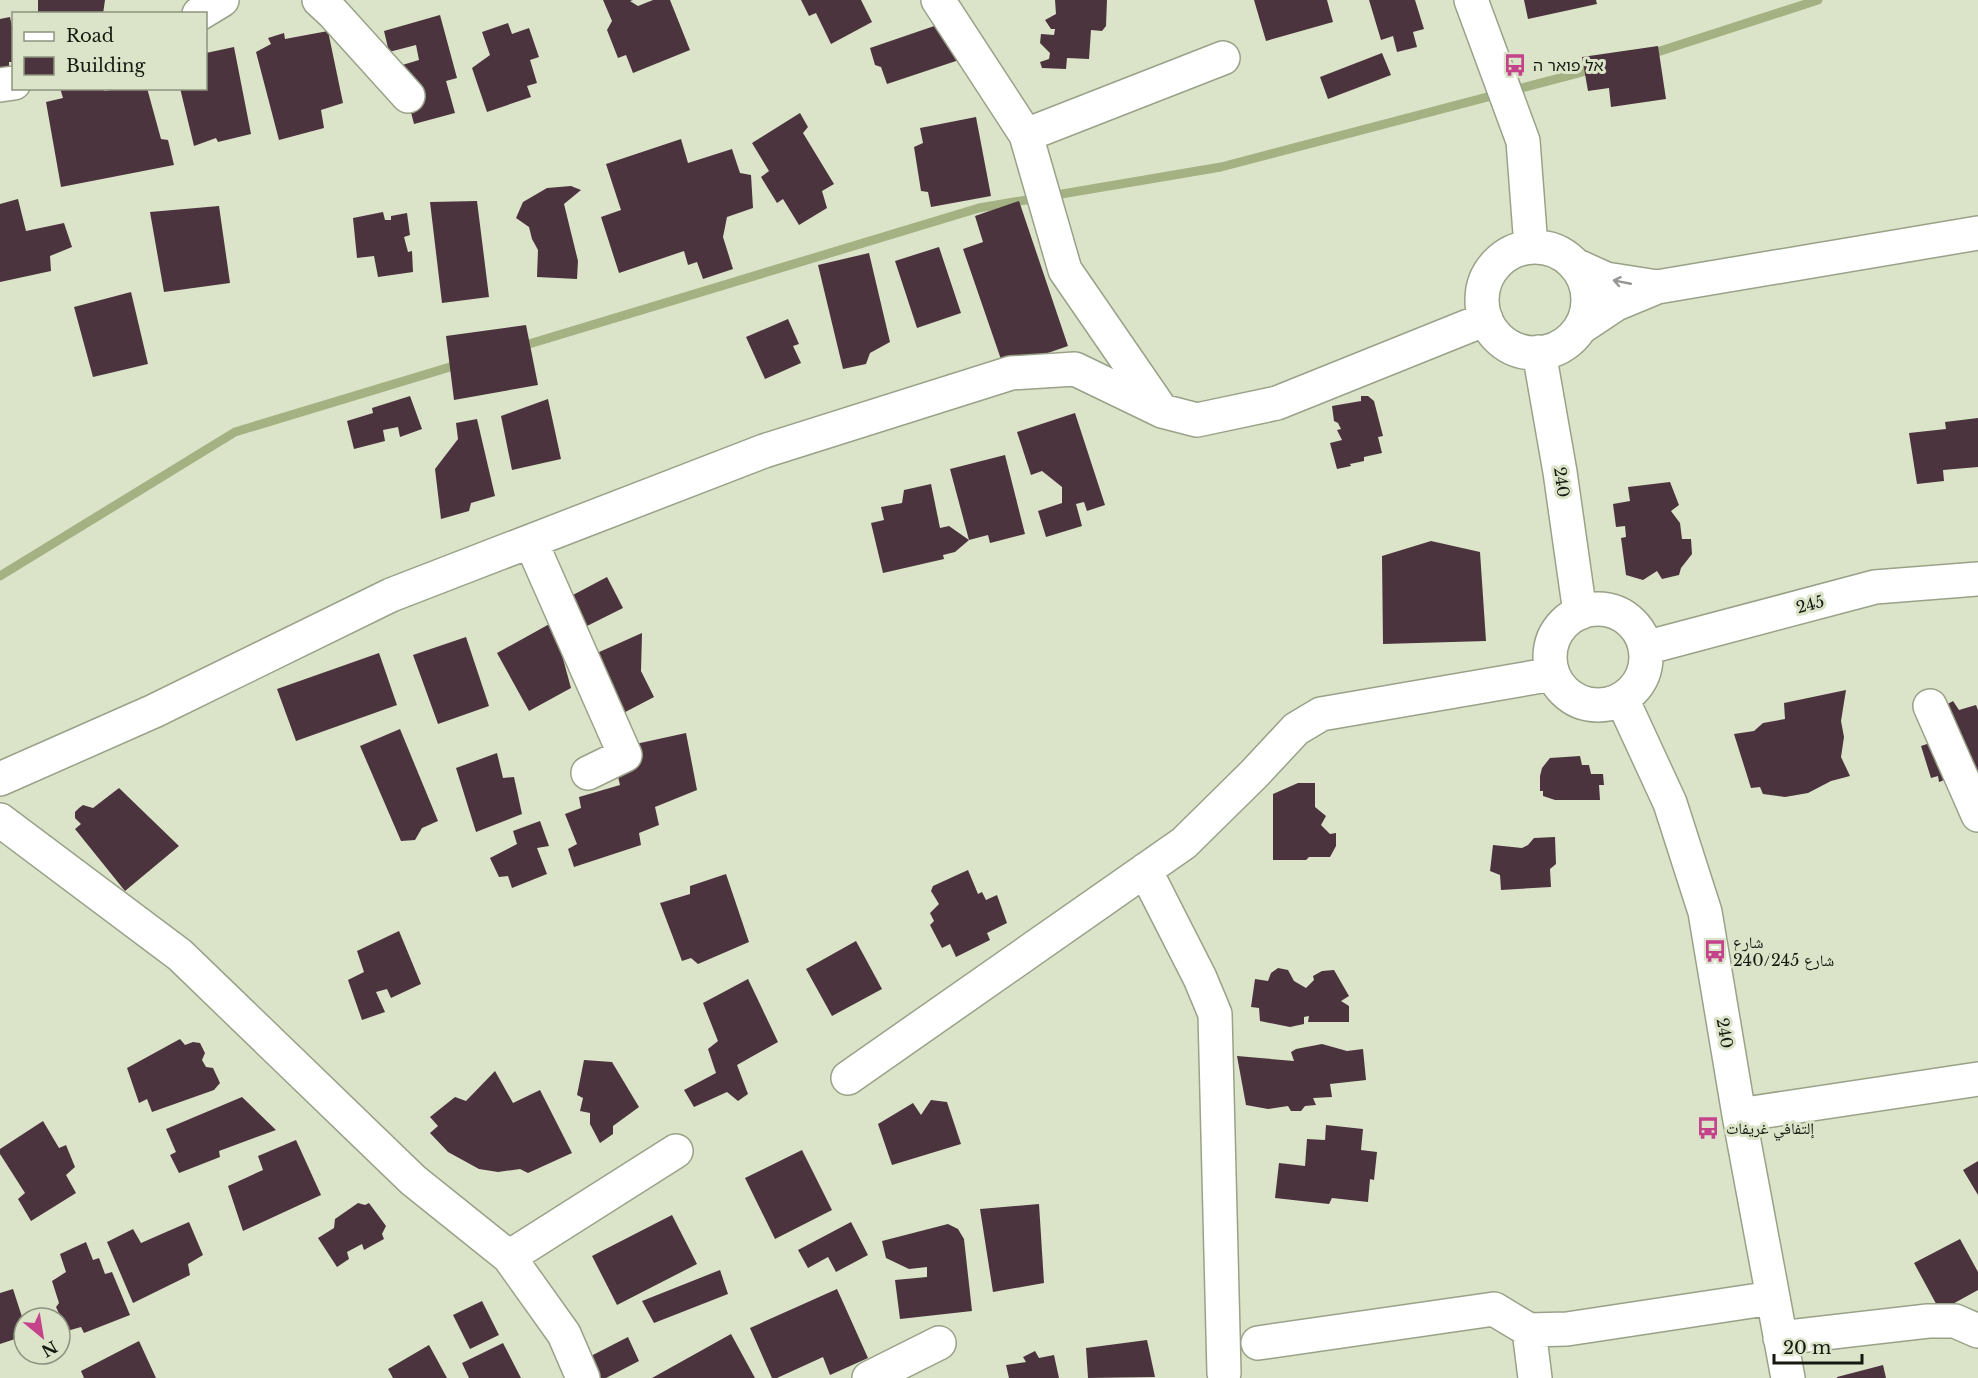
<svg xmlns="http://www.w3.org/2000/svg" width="1978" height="1378" font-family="'Libre Baskerville','Noto Naskh Arabic','Noto Sans Hebrew',serif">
<rect width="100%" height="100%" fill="#dbe4c9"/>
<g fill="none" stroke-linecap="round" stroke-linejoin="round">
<path stroke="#a4b283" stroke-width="9" d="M1648 55 1818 0
M519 347 979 208 1221 167 1594 69
M0 576 235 432 460 364"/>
</g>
<path fill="#4c343f" d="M38 0H105L103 14H38Z
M603 0H633L630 1 638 6 653 0H670L690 50 633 73 626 55 618 58 607 30 612 21Z
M801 0H861L872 22 831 44 816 13 809 16Z
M1055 0H1107L1106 26 1102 31 1091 30 1089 59 1067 58 1066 69 1042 68 1040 62 1049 59 1050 53 1040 43 1041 34 1054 35 1055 29H1051L1045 20 1056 14Z
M1254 0H1327L1333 22 1266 41Z
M1369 0H1415L1424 29 1413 32 1417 47 1397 52 1393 36 1381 40Z
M1524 0H1596L1597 4 1528 19Z
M440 15 457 78 446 81 455 113 414 124 399 66 419 60 416 45 389 52 384 31Z
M10 17 14 36V62H9V68L0 69V19Z
M946 22 959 60 887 84 881 67 875 65 870 48Z
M508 23 512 34 529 28 539 57 530 60 537 83 527 86 531 97 487 112 472 68 490 55 482 32Z
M328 31 343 103 321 110 324 128 279 140 256 52 271 44 268 38 284 33 285 39Z
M1658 46 1666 99 1611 107 1609 88 1588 91 1582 57Z
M234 47 251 134 218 142 216 138 194 146 180 88H206V53Z
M1382 53 1391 75 1328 99 1320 77Z
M60 88H104V91L123 88H147L161 139 168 140 174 165 61 187 46 102 63 98Z
M800 113 808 127 803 133 834 184 822 191 827 208 799 225 783 199 777 203 761 177 769 171 752 143Z
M976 117 991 196 931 207 928 192 921 191 914 147 923 143 920 128Z
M681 139 688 163 732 149 740 173 751 175 753 208 727 217 723 237 733 269 703 279 697 262 688 265 684 251 619 273 601 217 621 210 606 164Z
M571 186 581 190 564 204 578 261 577 279 537 277 538 250 532 239 529 227 516 218 523 202 547 188Z
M18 199 26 231 64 223 72 247 50 256 51 271 0 282V204Z
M477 201 489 297 442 303 430 202Z
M1019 201 1068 346 1004 368 963 249 983 242 975 216Z
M219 206 230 283 164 292 150 212Z
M383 212 385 220H391V216L407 213 410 235 404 237 408 252 412 251 413 272 378 277 374 256 357 258 353 218Z
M939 247 961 313 917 328 895 261Z
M869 253 890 342 870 353 866 364 843 369 818 265Z
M131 292 148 364 93 377 74 307Z
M788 319 799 344 793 346 801 363 765 379 746 337Z
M526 325 538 385 454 400 446 336Z
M410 396 422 429 400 437 398 427 383 430 385 441 354 449 347 421 373 413 372 408Z
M1361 396H1368L1374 401 1383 436 1378 437 1382 453 1364 457V461L1350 464 1351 466 1337 469 1330 443 1342 440 1337 430 1341 429 1338 423 1334 421 1332 406 1361 401Z
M548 399 561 459 512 470 501 416Z
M1075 413 1105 505 1087 511 1084 502 1076 504 1082 526 1046 537 1038 511 1062 503V487L1042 471 1031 475 1017 432Z
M1978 418V467L1943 470 1944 481 1917 484 1909 433 1946 429 1945 422Z
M477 419 495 496 471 503 469 511 441 519 435 469 458 439 456 423Z
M1005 455 1025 534 990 543 988 535 969 540 955 552 943 555 944 559 883 573 871 523 884 520 881 507 902 503 904 490 931 484 940 528 949 526 969 540 950 469Z
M1670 482 1679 505 1671 511 1680 523 1682 539H1691L1692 554 1681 568 1679 575 1662 579 1657 571 1643 580 1626 575 1621 538 1626 537 1625 526 1616 527 1613 504 1630 501 1628 487Z
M1431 541 1480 552 1486 641 1383 644 1382 556Z
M607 577 623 608 587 626 571 596Z
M553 622 571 688 529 711 497 653Z
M642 633 641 671 654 697 610 720 597 653Z
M466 637 489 706 438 724 413 655Z
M379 653 397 705 296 741 277 689Z
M1846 690 1841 721 1844 737 1841 757 1850 776 1831 781 1808 793 1785 797 1763 794 1760 787 1751 788 1734 734 1754 731 1763 723 1785 719 1784 703Z
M1953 701 1959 710 1976 705 1978 710V776L1971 770 1939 782 1938 776 1931 778 1921 746 1930 743 1937 710Z
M400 729 438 821 422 828 415 840 401 841 360 746Z
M686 733 697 790 655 807 659 825 639 833 641 845 574 867 568 849 577 844 565 814 581 808 579 797 620 785 616 768 631 745Z
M497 753 503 778 514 777 522 814 476 832 456 768Z
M1580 756 1582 765H1589L1591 774H1603L1604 785H1599L1600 800H1555L1543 796V791H1540V776L1542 768 1550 758Z
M1298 783H1315V807L1326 816 1321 825 1330 834 1336 833V846L1330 857H1309L1306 860H1273V794Z
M119 788 179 846 125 891 75 829 81 824 75 818V812L79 808 83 805 93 808Z
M540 821 549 846 537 848 547 874 512 888 508 876 499 877 490 858 517 844 513 831Z
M1555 837 1556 864 1550 869 1551 887 1501 890 1500 875 1490 871 1493 845 1522 848 1528 845 1534 838Z
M968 870 978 894 982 892 986 900 997 895 1007 923 987 933 990 940 956 957 950 944 942 948 930 925 934 921 930 913 939 904 931 891 933 886Z
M726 874 749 942 698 964 691 958 682 961 660 903 690 894V886Z
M399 931 421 984 391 998 387 989 376 992 385 1012 362 1020 348 980 364 972 357 951Z
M856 941 882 989 832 1016 806 969Z
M1278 968 1288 970 1294 981 1306 988 1314 980 1313 976 1322 971 1334 970 1349 996 1341 1001 1349 1006V1022H1308L1309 1016 1304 1017V1024L1290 1027 1260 1021 1259 1008 1251 1007 1255 979 1268 981 1271 973Z
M748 979 778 1042 737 1065 748 1094 738 1101 727 1092 694 1107 684 1090 716 1073 708 1049 718 1041 703 1003Z
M180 1039 185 1045 193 1042 200 1043 205 1053 202 1060 206 1067 213 1068 220 1083 214 1090 152 1112 147 1099 139 1103 127 1068Z
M1322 1044 1347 1051 1363 1049 1366 1080 1330 1084 1332 1097 1313 1098 1316 1105 1305 1106 1301 1111H1291L1288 1106 1268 1109 1246 1105 1237 1056 1294 1061 1291 1052 1296 1049Z
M584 1060 612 1062 639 1107 613 1126V1134L600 1143 590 1124V1113L580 1111 583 1098 577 1095Z
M495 1071 513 1103 540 1090 572 1153 528 1173 520 1169 498 1172 479 1169 448 1152 430 1133 438 1126 430 1117 455 1097 466 1101Z
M242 1097 276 1130 219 1151 220 1157 179 1173 170 1155 176 1152 166 1129Z
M931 1100 947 1102 961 1144 892 1165 878 1124 913 1103 921 1115Z
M43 1121 59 1148 66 1145 75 1167 66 1175 76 1193 31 1221 18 1199 25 1193 0 1154V1149Z
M1326 1125 1363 1129 1361 1150 1377 1152 1374 1180 1370 1179 1368 1202 1332 1198 1329 1204 1275 1198 1279 1163 1305 1166 1307 1139 1325 1140Z
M296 1140 321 1195 243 1231 228 1186 263 1170 258 1156Z
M802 1150 832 1210 775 1239 745 1178Z
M1978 1161V1195L1963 1170Z
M358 1203 365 1205 369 1203 386 1226 382 1234 384 1239 364 1250 362 1244 347 1252 349 1259 337 1267 318 1238 334 1228 335 1219Z
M1039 1204 1044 1283 993 1292 980 1209Z
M672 1215 697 1264 617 1305 592 1256Z
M189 1222 203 1255 188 1264 190 1275 133 1303 107 1242 133 1229 141 1243Z
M851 1222 868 1255 836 1272 828 1257 808 1268 798 1250Z
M948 1224 958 1229 964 1239 972 1311 900 1319 895 1280 927 1277V1267L909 1269 886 1258 882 1241Z
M1960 1239 1978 1272V1290L1940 1311 1914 1263Z
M86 1242 93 1260 99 1258 105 1274 112 1272 130 1315 84 1333 81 1327 67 1331 56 1307 59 1303 52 1281 66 1272 60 1254Z
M720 1270 728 1294 654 1323 642 1301Z
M13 1289 24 1323V1336L0 1344V1293Z
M837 1289 868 1358 830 1375 823 1357 777 1378H772L750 1328Z
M482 1301 499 1335 470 1349 453 1315Z
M731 1334 755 1378H652Z
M628 1337 639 1361 606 1378H594L585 1359Z
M1147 1340 1155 1377 1088 1378 1086 1348Z
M139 1341 156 1378H84L81 1371Z
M503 1343 521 1378H469L462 1363Z
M429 1345 447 1378H393L388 1369Z
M1035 1351 1039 1358 1054 1355 1059 1378H1009L1006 1365 1026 1362 1023 1357Z
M1883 1365 1886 1378H1837V1377Z"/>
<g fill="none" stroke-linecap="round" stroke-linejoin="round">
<g stroke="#99a288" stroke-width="36">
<path id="minor" d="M319 0 333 13 408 96
M938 0 1026 135 1065 270 1162 411
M1471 0 1523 141 1531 247
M199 14 222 0
M0 85 14 83
M1026 135 1223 58
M1482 300a53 53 0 1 1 106 0a53 53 0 1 1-106 0Z
M1575 265 1606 279 1657 287 1616 304 1580 328
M1657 287 1978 233
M1539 352 1560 472 1580 613
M531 542 625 755 588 773
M1550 657a48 48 0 1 1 96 0a48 48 0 1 1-96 0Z
M1645 648 1875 587 1978 579
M1622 699 1670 803 1705 912 1739 1115 1788 1378
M1930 706 1978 815
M0 779 154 711 391 595 764 451 1011 373 1075 369 1162 411 1197 420 1277 403 1486 319
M0 820 180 955 413 1180 509 1257 564 1334 583 1378
M1145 870 1200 978 1215 1014 1224 1373
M848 1078 1184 843 1254 774 1296 729 1321 714 1553 674
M1739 1115 1978 1079
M509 1257 676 1151
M1529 1330 1535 1378
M1780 1338 1928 1321H1955L1978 1331
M1258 1343 1494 1309 1529 1330 1567 1329 1772 1298
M869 1378 939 1343"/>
</g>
<use href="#minor" stroke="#fff" stroke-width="33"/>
</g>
<defs><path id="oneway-shaft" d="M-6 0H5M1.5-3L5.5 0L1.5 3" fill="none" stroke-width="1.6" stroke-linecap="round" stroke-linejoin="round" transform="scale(1.5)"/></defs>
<use stroke="#969893" href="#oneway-shaft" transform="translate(1622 282) rotate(-169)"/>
<defs>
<g id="bus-bare" transform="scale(1.8)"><path d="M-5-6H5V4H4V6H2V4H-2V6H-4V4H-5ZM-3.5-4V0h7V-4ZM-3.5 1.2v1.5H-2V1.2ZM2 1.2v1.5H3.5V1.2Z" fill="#c4438b" stroke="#dbe4c9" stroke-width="2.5" paint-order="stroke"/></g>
</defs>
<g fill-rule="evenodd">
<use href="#bus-bare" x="1515" y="65"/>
<use href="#bus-bare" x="1715" y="951"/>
<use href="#bus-bare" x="1708" y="1128"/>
</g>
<g text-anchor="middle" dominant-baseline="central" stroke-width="6" stroke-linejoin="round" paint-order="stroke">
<g font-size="16" fill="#161910" stroke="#dbe4c9" text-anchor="start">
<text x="1533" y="65">אל פואר ה</text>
<text x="1733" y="942">شارع<tspan x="1733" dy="18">240/شارع 245</tspan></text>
<text x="1726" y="1128">إلتفافي غريفات</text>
</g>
<g font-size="16" fill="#161910" stroke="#dbe4c9">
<text transform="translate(1562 482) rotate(82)">240</text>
<text transform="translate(1810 604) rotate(-15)">245</text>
<text transform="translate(1725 1033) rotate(80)">240</text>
</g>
</g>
<rect x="12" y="12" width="195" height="78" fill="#dbe4c9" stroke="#8c937f" stroke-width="1.5"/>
<rect x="24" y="32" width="30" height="9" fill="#ffffff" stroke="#8c937f" stroke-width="1.5"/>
<text x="66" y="42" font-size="18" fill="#161910">Road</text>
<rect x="24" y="57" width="30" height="18" fill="#4c343f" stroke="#8c937f" stroke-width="1.5"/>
<text x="66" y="72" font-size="18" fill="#161910">Building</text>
<g transform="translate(42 1336) rotate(150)"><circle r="28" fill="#dbe4c9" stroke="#8c937f" stroke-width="1.5"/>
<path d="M0-4.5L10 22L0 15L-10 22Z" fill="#c4438b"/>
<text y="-9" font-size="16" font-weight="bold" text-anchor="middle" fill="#161910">N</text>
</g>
<path d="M1774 1354v9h88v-9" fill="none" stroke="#161910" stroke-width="3"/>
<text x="1783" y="1354" font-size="18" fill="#161910" stroke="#dbe4c9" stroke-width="4.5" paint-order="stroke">20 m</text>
</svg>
